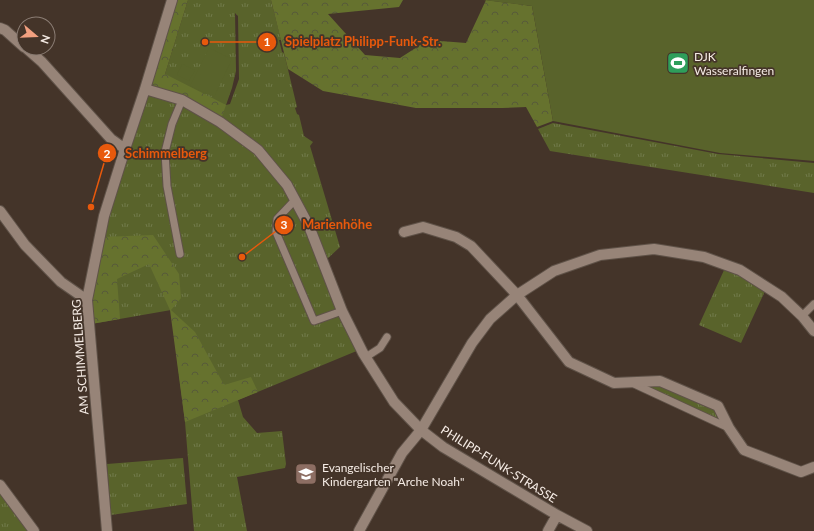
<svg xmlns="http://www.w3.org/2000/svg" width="814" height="531" font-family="Lato,sans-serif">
<defs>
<pattern id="grass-tufts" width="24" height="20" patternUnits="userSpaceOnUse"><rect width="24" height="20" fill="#59632b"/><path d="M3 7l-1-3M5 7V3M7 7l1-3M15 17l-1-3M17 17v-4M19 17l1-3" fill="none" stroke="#717a4a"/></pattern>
<pattern id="forest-crowns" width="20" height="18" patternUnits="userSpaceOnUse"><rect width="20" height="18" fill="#66722e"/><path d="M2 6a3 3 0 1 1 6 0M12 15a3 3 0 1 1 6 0" fill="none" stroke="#575a3a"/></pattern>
</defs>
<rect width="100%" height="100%" fill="#443429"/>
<path fill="url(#grass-tufts)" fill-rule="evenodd" d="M188 0H271L281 40H279L282 52 284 53 297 107 295 108 297 114 299 115 304 136 313 142 310 146 340 247 325 261 290 183 165 74ZM235 13 238 16 239 79 230 104 226 105 232 88 236 71Z
M146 92 180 102 218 124 257 152 285 187 307 228 359 350 238 400 243 417 257 433 282 431 286 464 285 468 237 477 247 531H194L185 422 171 310 91 324 106 216Z
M553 123 718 154 814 163V193L550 151 538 129Z
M725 268 766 289 741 343 699 325Z
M660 381 718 406 729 428 630 382Z
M183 458 187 504 111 515 107 464Z
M0 492 28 531H0Z"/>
<path fill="url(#forest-crowns)" d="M174 0H188L165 74 226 105 221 119 148 87Z
M271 0H403L399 7 328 14 365 55 400 58 428 40 466 43 486 0 532 6 553 121 537 127 526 107 502 108H416L323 91 288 69Z
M153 235 179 274 181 298 171 310 195 332 224 385 251 377 258 392 185 422 170 310 149 264 117 279 120 319 91 324 90 300 102 237Z"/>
<path fill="#59632b" d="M483 0H814V161L720 153 553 121 532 6Z
M209 48 232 59 214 97 190 86Z
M182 64 195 70 189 81 177 75Z"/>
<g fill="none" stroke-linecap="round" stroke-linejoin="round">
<g stroke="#5f5248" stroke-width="9">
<path id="service" d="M295 200 277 219 276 232 314 321 342 311
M180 254 167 186 165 152 172 124 182 100
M802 316 814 304
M366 357 380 348 387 337
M632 383 729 428"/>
</g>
<g stroke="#5f5248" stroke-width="12">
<path id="minor" d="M0 28 5 30 24 47
M26 48 42 62 111 139 125 149
M145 89 182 100 220 122 258 150 287 185 309 226 342 311 363 353 394 402 421 430 443 447 557 515 587 531
M0 211 25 245 61 282 87 300
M404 232 423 227 456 237 471 246 517 295 569 362 614 383 660 381 718 406 729 428 744 450 801 472 814 467
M0 485 34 531
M107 531 87 300 104 216 125 149 145 89 172 0
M359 531 402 453 421 430 472 343 490 319 517 295 554 271 600 255 654 249 704 257 740 270 782 297 802 316 814 331
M548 531 557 515"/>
</g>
<use href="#service" stroke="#978478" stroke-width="7"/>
<use href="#minor" stroke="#978478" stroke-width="10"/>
</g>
<defs>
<g id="stadium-square" transform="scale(1.15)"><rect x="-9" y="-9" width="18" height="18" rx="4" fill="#2e9e5b" stroke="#443429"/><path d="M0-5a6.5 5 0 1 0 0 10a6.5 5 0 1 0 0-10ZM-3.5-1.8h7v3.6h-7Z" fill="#fff"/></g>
<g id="school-square" transform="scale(1.15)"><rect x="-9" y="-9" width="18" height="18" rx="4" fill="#8d6e63" stroke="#443429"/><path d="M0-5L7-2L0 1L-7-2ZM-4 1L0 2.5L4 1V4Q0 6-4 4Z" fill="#fff"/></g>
</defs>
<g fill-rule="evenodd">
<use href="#stadium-square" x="678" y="63"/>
<use href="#school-square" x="306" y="474"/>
</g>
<g text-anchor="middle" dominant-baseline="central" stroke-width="3.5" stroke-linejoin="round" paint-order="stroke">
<g font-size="12" fill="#f5ebe4" stroke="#443429" text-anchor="start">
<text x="694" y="56">DJK<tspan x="694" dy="14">Wasseralfingen</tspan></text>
<text x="322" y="467">Evangelischer<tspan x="322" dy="14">Kindergarten "Arche Noah"</tspan></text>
</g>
<g font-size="12" fill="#f5ebe4" stroke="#443429">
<text transform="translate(80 357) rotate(-94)">AM SCHIMMELBERG</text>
<text transform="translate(499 464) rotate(32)">PHILIPP-FUNK-STRASSE</text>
</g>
</g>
<path fill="none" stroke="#e8590c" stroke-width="1.5" d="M205 42L267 42M91 207L107 153M242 257L284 225"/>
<g fill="#e8590c" stroke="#443429" stroke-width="1.5">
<circle cx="205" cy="42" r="4"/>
<circle cx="91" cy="207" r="4"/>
<circle cx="242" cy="257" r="4"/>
<circle cx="267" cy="42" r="10"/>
<circle cx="107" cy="153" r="10"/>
<circle cx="284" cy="225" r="10"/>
</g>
<g font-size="12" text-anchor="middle" font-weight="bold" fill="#fff">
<text x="267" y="46">1</text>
<text x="107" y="158">2</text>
<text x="284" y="229">3</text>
</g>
<g font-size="13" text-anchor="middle" font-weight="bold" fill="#e8590c" stroke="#443429" stroke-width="3.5" stroke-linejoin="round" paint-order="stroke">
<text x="363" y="46">Spielplatz Philipp-Funk-Str.</text>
<text x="166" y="158">Schimmelberg</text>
<text x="337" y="229">Marienhöhe</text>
</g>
<g transform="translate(36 36) rotate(109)"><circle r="19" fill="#443429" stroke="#8b7d74"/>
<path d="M0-3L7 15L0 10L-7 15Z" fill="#f2a080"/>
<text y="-6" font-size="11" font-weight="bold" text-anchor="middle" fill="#f5ebe4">N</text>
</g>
</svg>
